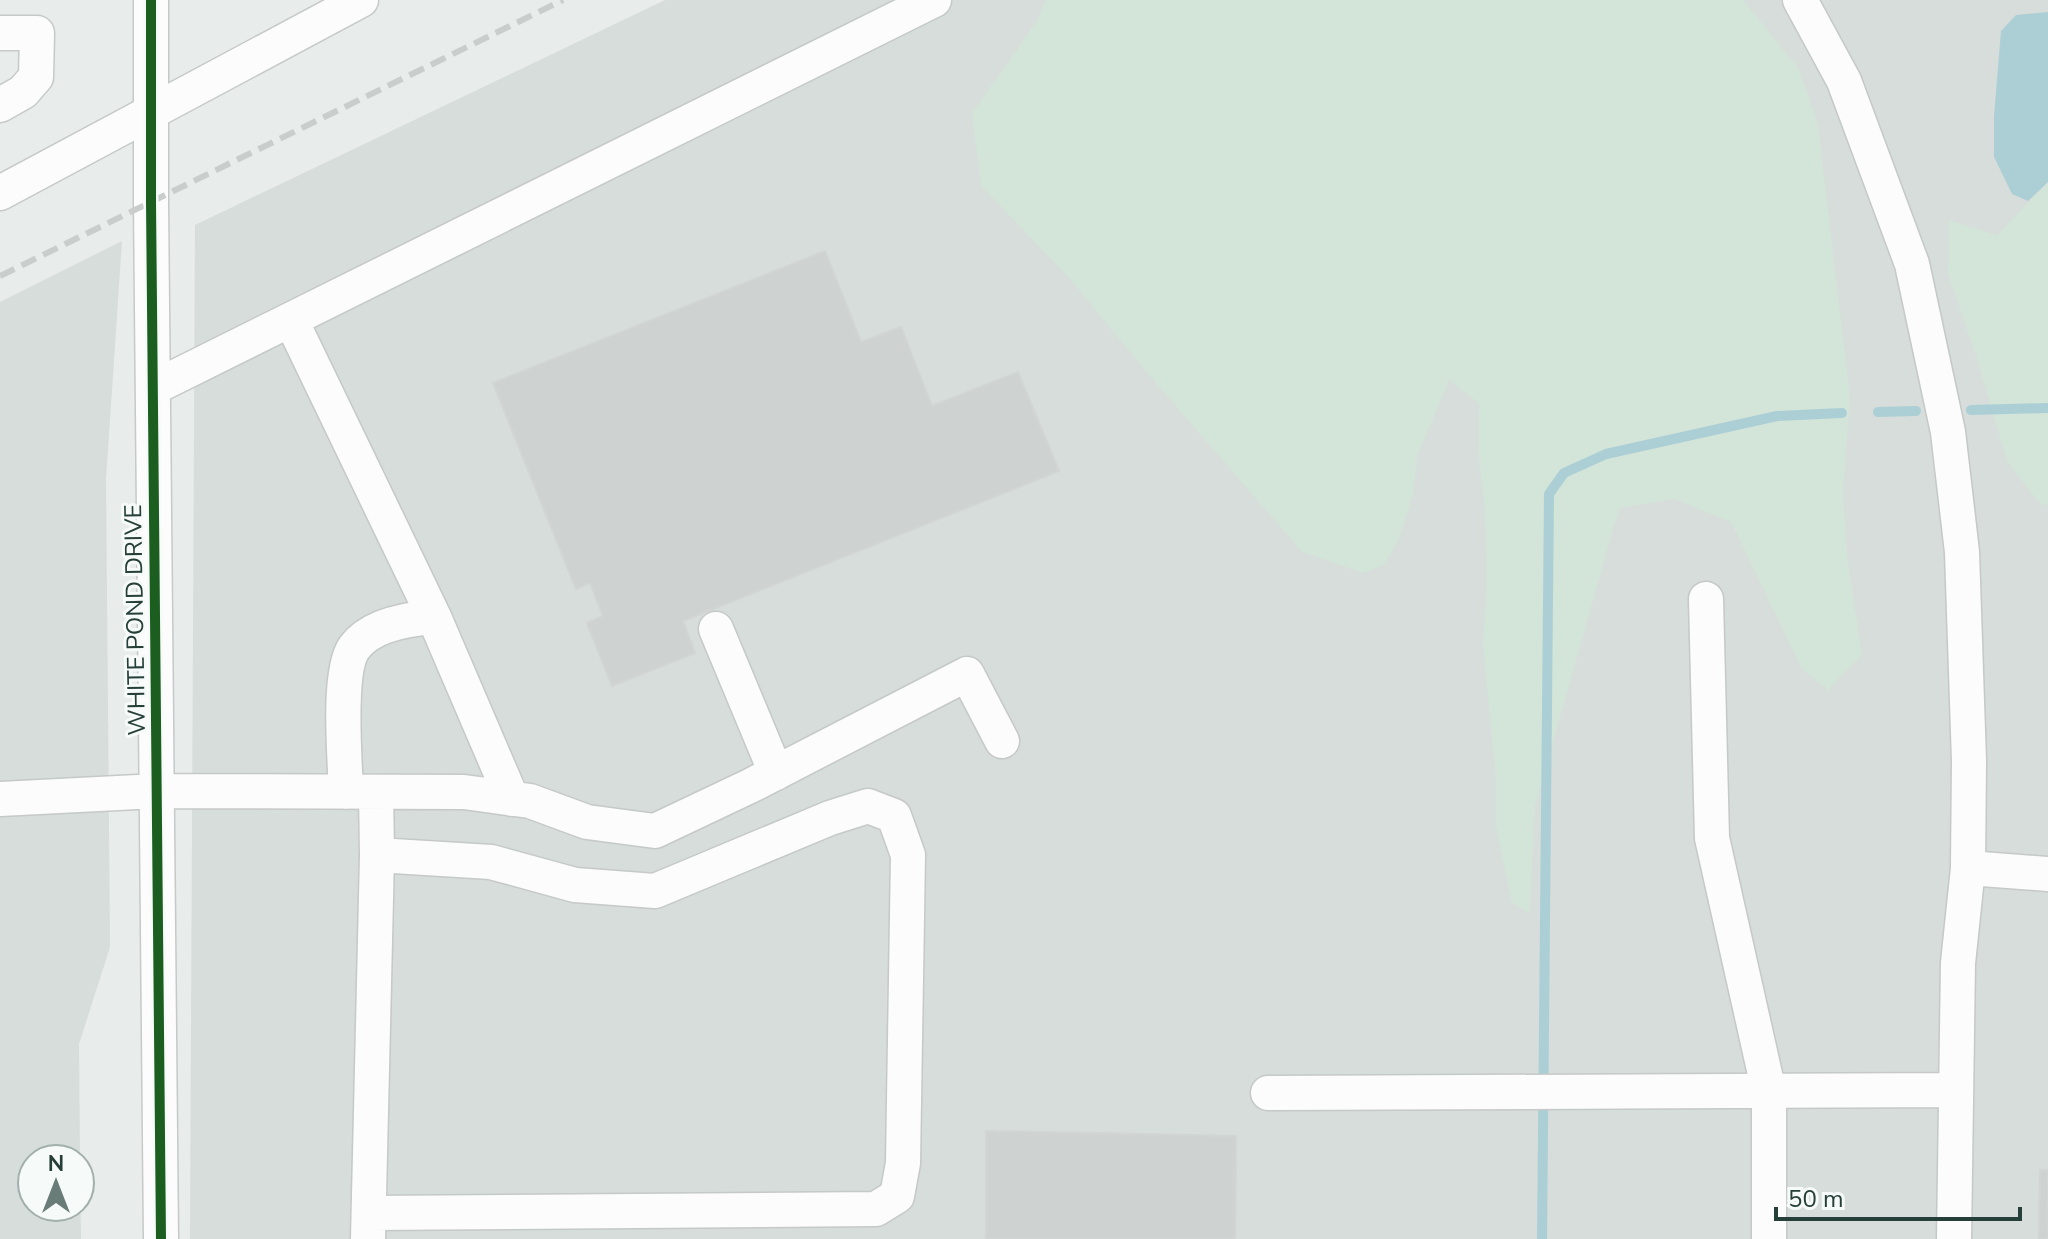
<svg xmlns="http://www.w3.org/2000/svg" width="2048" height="1239" font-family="'Nunito Sans',sans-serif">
<rect width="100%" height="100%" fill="#e8ecea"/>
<path fill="#d6ddda" d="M665 0H2048V1239H190L195 225Z
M122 241 106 479 110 947 79 1044 80 1159H32V1207H80V1171L81 1239H0V302Z"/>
<path fill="#d3e4d8" d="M1046 0H1743L1799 69 1818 124 1850 398 1843 495 1848 564 1862 655 1828 690 1802 669 1731 522 1674 499 1619 508 1535 806 1530 913 1512 903 1496 827V782L1483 643 1487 583 1485 509 1478 452 1479 404 1449 380 1417 457 1413 494 1400 537 1384 565 1363 573 1302 552 1143 368 1071 280 981 186 972 113 1037 21Z
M2048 182V505L2040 504 2007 461 1977 359 1948 274 1949 220 1997 235Z"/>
<path fill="#accfd6" d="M2048 12V182L2028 201 2012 194 1994 157V116L2001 31 2016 15Z"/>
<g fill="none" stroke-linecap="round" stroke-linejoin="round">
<path stroke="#accfd6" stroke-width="10" d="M1971 410 2048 408
M1878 412 1916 411
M1542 1239 1549 494 1564 473 1606 454 1777 416 1842 413"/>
</g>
<path fill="#ced3d1" stroke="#d1d5d3" stroke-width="2" d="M825 251 861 342 901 327 932 406 1018 372 1059 471 683 621 695 653 612 686 587 623 603 616 590 583 576 589 493 383Z
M986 1131 1236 1136 1235 1239H986Z
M2040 1170H2048V1239H2039Z"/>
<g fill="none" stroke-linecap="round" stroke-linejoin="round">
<g stroke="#c5c9c7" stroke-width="37">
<path id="minor" d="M151 0V202L161 1239
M1800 0 1844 81 1912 264 1948 432 1962 552 1969 761 1968 868 1958 963 1954 1239
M0 33H37L36 77 23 92 0 105
M0 193 361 0
M291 320 434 617
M153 388 934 0
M1706 599 1712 838 1769 1092V1239
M716 629 776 773
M346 792C345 761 337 672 354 648 370 625 408 619 434 617L512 799
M376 792 377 855
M0 799 157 791 464 792 530 801 587 822 655 831 750 786 967 674 1002 741
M1968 868 2048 874
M1268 1093 1956 1090
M368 1239 377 855 491 862 575 885 655 891 830 818 868 806 894 816 908 855 903 1163 897 1196 876 1209 369 1213"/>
</g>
<use href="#minor" stroke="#fcfcfc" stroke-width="34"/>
<path stroke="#c9cdcb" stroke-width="6" stroke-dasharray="16 8" stroke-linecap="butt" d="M0 276 563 0"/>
<g stroke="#f6faf8" stroke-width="15">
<path id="cycleway" d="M151 0V202L161 1239"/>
</g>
<use href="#cycleway" stroke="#1b5e20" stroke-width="10"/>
</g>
<g text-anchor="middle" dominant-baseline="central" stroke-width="6" stroke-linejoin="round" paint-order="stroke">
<g font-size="24" fill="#263f39" stroke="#f6faf8">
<text transform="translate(135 620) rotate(-91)">WHITE POND DRIVE</text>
</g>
</g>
<g transform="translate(56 1183)"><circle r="38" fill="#f6faf8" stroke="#a3afac" stroke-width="2"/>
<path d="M0-6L14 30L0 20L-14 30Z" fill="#6a7c77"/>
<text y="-12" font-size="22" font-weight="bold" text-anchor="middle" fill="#263f39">N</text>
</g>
<path d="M1776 1207v12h244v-12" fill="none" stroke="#263f39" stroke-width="4"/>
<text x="1788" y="1207" font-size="24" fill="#263f39" stroke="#f6faf8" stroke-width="6" paint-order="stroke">50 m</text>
</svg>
